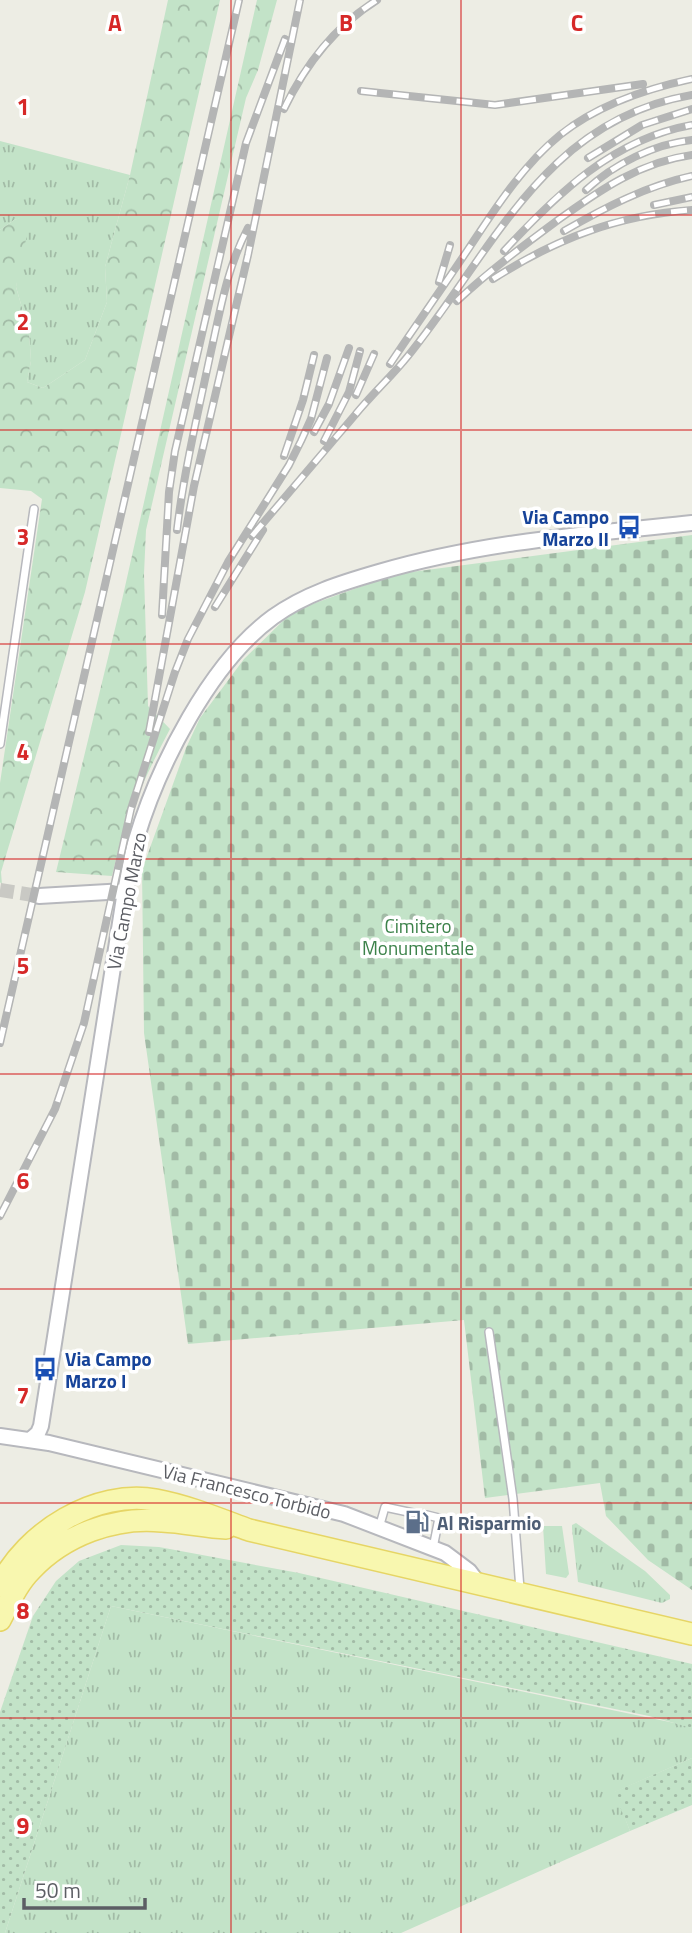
<svg xmlns="http://www.w3.org/2000/svg" width="692" height="1933" font-family="'Titillium Web',sans-serif">
<defs>
<pattern id="grass-tufts" width="24" height="20" patternUnits="userSpaceOnUse" patternTransform="scale(1.75)"><rect width="24" height="20" fill="#c3e3c8"/><path d="M3 7l-1-3M5 7V3M7 7l1-3M15 17l-1-3M17 17v-4M19 17l1-3" fill="none" stroke="#a2bba6"/></pattern>
<pattern id="forest-crowns" width="20" height="18" patternUnits="userSpaceOnUse" patternTransform="scale(1.75)"><rect width="20" height="18" fill="#c3e3c8"/><path d="M2 6a3 3 0 1 1 6 0M12 15a3 3 0 1 1 6 0" fill="none" stroke="#a2bba6"/></pattern>
<pattern id="cemetery-stones" width="16" height="16" patternUnits="userSpaceOnUse" patternTransform="scale(1.75)"><rect width="16" height="16" fill="#c3e3c8"/><path d="M2 7V4a2 2 0 0 1 4 0v3zM10 15v-3a2 2 0 0 1 4 0v3z" fill="#a2bba6"/></pattern>
<pattern id="park-dots" width="8" height="8" patternUnits="userSpaceOnUse" patternTransform="scale(1.75)"><rect width="8" height="8" fill="#c3e3c8"/><path d="M2 2h.1M6 6h.1" fill="none" stroke="#a2bba6" stroke-width="1.8" stroke-linecap="round"/></pattern>
</defs>
<rect width="100%" height="100%" fill="#edede4"/>
<path fill="url(#grass-tufts)" d="M0 141 130 175 105 267 107 302 85 360 43 388 27 382 31 361 29 332 16 287 25 217 14 220 0 230Z
M576 1523 645 1571 670 1595V1599L662 1603 578 1582 572 1529V1525Z
M543 1526H562L569 1574 566 1578 546 1574Z
M111 1606 689 1726 692 1728V1758L615 1792 630 1831 401 1933H5Z"/>
<path fill="url(#forest-crowns)" d="M168 0H220L85 592 1 872 2 885 0 882V783L42 499 31 491 0 488V230L14 220 25 216 28 230 16 287 29 332 31 361 27 382 43 388 85 360 107 302 105 267 130 175Z
M257 0H277L258 70 246 98 146 530 144 574 148 706 170 729C145 776 123 824 112 876L56 872 122 600Z"/>
<path fill="url(#cemetery-stones)" d="M692 535V1590L648 1560 606 1516 600 1483 485 1498 464 1320 188 1344 144 1033 142 870 186 748 200 718 244 659 293 611 396 574Z"/>
<path fill="url(#park-dots)" d="M121 1545 159 1547 299 1573 692 1664V1728L649 1716 111 1606 5 1933H0V1712L33 1616 56 1581 79 1561Z
M692 1758V1805L630 1831 614 1792Z"/>
<g fill="none" stroke-linecap="round" stroke-linejoin="round">
<path stroke="#c9c9c4" stroke-width="14" stroke-dasharray="14 7" stroke-linecap="butt" d="M0 890 39 896"/>
<g stroke="#b7b8bd" stroke-width="10">
<path id="service" d="M0 744 34 509
M489 1332 513 1499 520 1589
M427 1515 439 1518 433 1548
M379 1528 385 1507 413 1513"/>
</g>
<g stroke="#b7b8bd" stroke-width="18">
<path id="minor" d="M39 896 125 891
M0 1436 49 1443 344 1514 445 1553 469 1571 478 1583
M30 1440 38 1433 41 1426 125 891C129 874 131 856 136 840 158 766 210 663 273 617 305 594 341 583 379 572 481 542 587 534 692 523"/>
</g>
<g stroke="#e6d565" stroke-width="24">
<path id="primary" d="M0 1586C26 1532 96 1489 156 1500 188 1506 219 1519 249 1530L692 1634
M0 1620C9 1603 17 1584 31 1570 64 1535 115 1516 162 1521 184 1522 205 1527 226 1528"/>
</g>
<use href="#service" stroke="#fff" stroke-width="7"/>
<use href="#minor" stroke="#fff" stroke-width="14"/>
<use href="#primary" stroke="#f8f7af" stroke-width="21"/>
<g stroke="#b4b5b5" stroke-width="8">
<path id="rail" d="M361 91 495 105 643 84
M284 109C305 65 334 27 377 0
M588 158 642 125 692 109
M586 190C614 164 654 144 692 140
M654 205 692 197
M564 231C604 208 646 186 692 176
M504 251C557 194 613 139 692 125
M493 279C556 239 617 215 692 210
M439 282 450 245
M457 301C489 271 523 246 558 220 600 190 640 162 692 155
M390 364C416 325 443 287 469 248 495 209 523 165 560 135 598 105 645 89 692 79
M356 395 374 354
M314 432 329 404 349 348
M324 441 349 392 360 351
M284 456 303 400 314 355
M177 530C184 471 198 413 210 356 220 312 227 267 248 228
M252 536C286 496 321 455 355 415 372 394 392 376 408 356 493 251 544 120 692 95
M215 607 263 530
M162 615 169 492 175 451 246 143 285 39
M149 732 194 486 248 255 300 0
M0 1043 239 0
M0 1216 55 1109 84 1023 131 809 175 672 188 639 228 562 289 465 301 441 311 419 327 358"/>
</g>
<use href="#rail" stroke="#fff" stroke-width="5" stroke-dasharray="16" stroke-linecap="butt"/>
</g>
<path fill="none" stroke="#d62828" stroke-width="2" stroke-opacity="0.55" d="M231 0V1933M461 0V1933M0 215H692M0 430H692M0 644H692M0 859H692M0 1074H692M0 1289H692M0 1503H692M0 1718H692"/>
<defs>
<g id="bus-bare" transform="scale(1.89)"><path d="M-5-6H5V4H4V6H2V4H-2V6H-4V4H-5ZM-3.5-4V0h7V-4ZM-3.5 1.2v1.5H-2V1.2ZM2 1.2v1.5H3.5V1.2Z" fill="#1a4fb4" stroke="#fff" stroke-width="2.5" paint-order="stroke"/></g>
<g id="fuel-bare" transform="scale(1.89)"><path d="M-5.5-6h7V0h2V4h1.3V-2.5L3-4.5l.8-.8L6-3V5H2.5V1h-1V6h-7ZM-4.2-4.7v3.2H.2V-4.7Z" fill="#5c6f8a" stroke="#fff" stroke-width="2.5" paint-order="stroke"/></g>
</defs>
<g fill-rule="evenodd">
<use href="#bus-bare" x="629" y="527"/>
<use href="#bus-bare" x="45" y="1369"/>
<use href="#fuel-bare" x="417" y="1522"/>
</g>
<g text-anchor="middle" dominant-baseline="central" stroke-width="7" stroke-linejoin="round" paint-order="stroke">
<g font-size="19" font-weight="bold" fill="#164399" stroke="#fff" text-anchor="end">
<text x="609" y="516">Via Campo<tspan x="609" dy="22">Marzo II</tspan></text>
<text x="65" y="1358" text-anchor="start">Via Campo<tspan x="65" dy="22">Marzo I</tspan></text>
</g>
<g font-size="19" fill="#5c5e64" stroke="#fff">
<text transform="translate(126 901) rotate(-79)">Via Campo Marzo</text>
<text transform="translate(247 1491) rotate(14)">Via Francesco Torbido</text>
</g>
<g font-size="19" fill="#3c824a" stroke="#fff">
<text x="418" y="925">Cimitero<tspan x="418" dy="22">Monumentale</tspan></text>
</g>
<g font-size="19" font-weight="bold" fill="#4e5e75" stroke="#fff" text-anchor="start">
<text x="437" y="1522">Al Risparmio</text>
</g>
</g>
<g font-size="23" text-anchor="middle" font-weight="bold" fill="#d62828" stroke="#fff" stroke-width="7" stroke-linejoin="round" paint-order="stroke">
<text x="115" y="31">A</text>
<text x="346" y="31">B</text>
<text x="577" y="31">C</text>
<text x="23" y="115">1</text>
<text x="23" y="330">2</text>
<text x="23" y="545">3</text>
<text x="23" y="760">4</text>
<text x="23" y="974">5</text>
<text x="23" y="1189">6</text>
<text x="23" y="1404">7</text>
<text x="23" y="1619">8</text>
<text x="23" y="1834">9</text>
</g>
<path d="M24 1898v10h121v-10" fill="none" stroke="#5c5e64" stroke-width="3.5"/>
<text x="35" y="1898" font-size="21" fill="#5c5e64" stroke="#ffffff" stroke-width="5" paint-order="stroke">50 m</text>
</svg>
